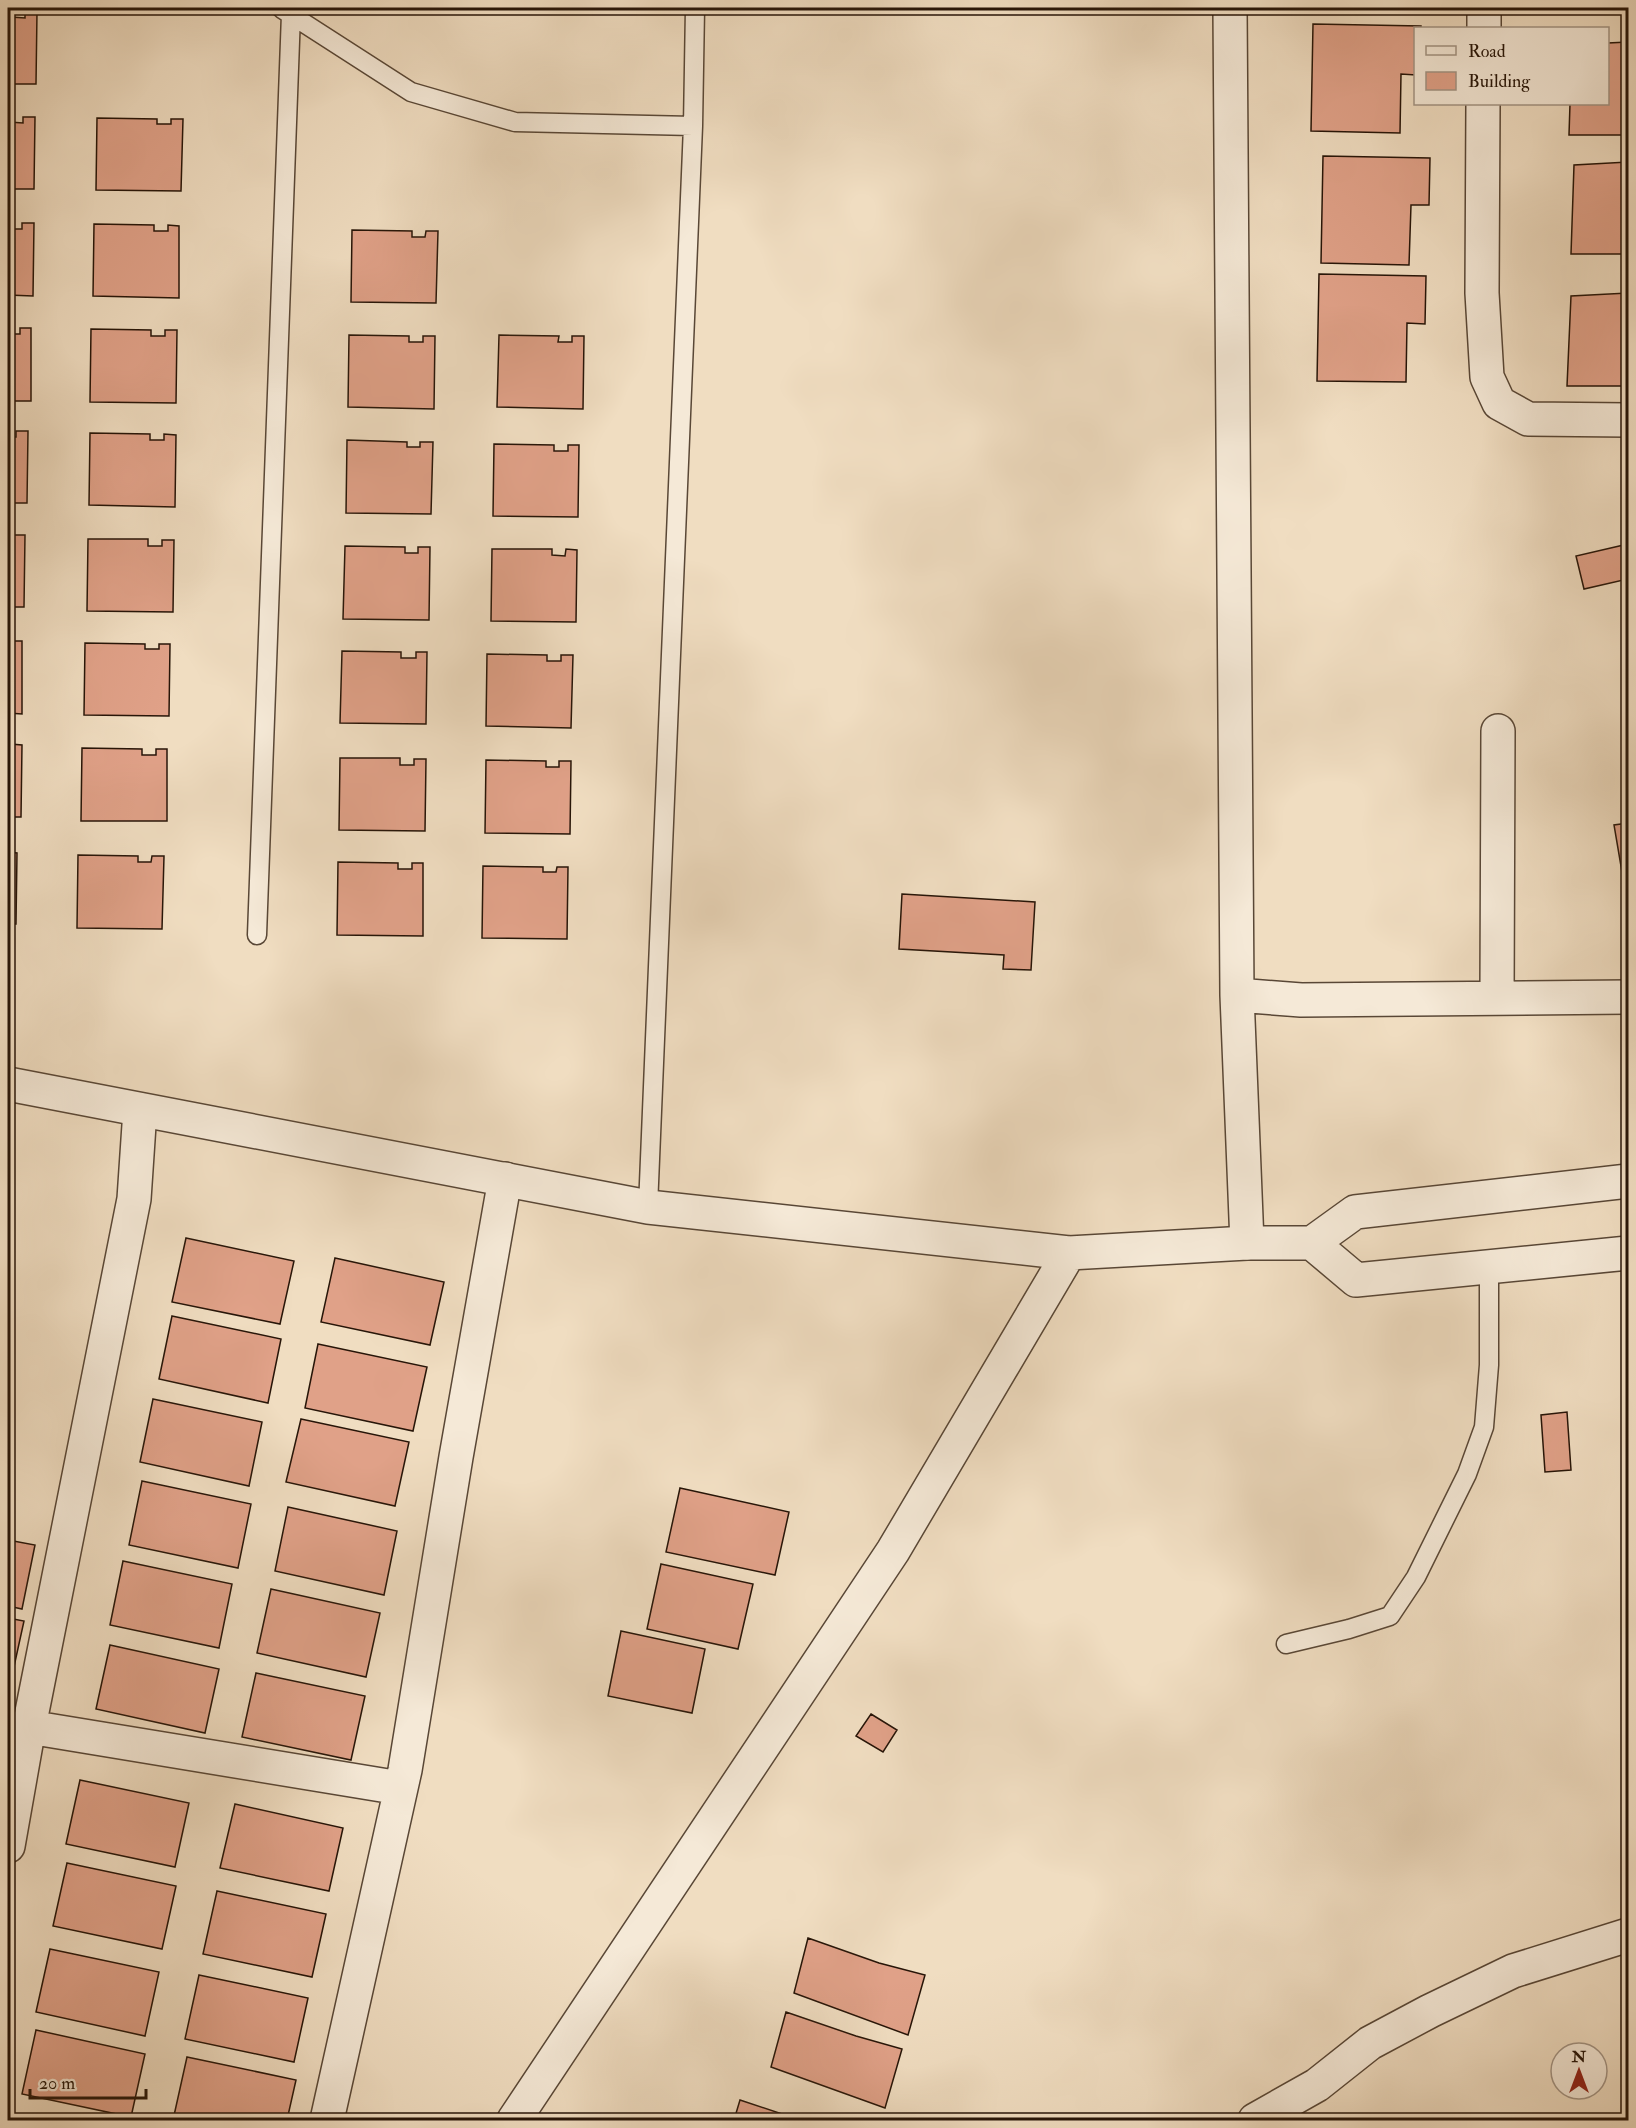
<svg xmlns="http://www.w3.org/2000/svg" width="1636" height="2128" font-family="'IM FELL Double Pica',serif">
<rect width="100%" height="100%" fill="#f0ddc1"/>
<filter id="stains"><feTurbulence type="fractalNoise" baseFrequency=".00333" numOctaves="4"/><feColorMatrix values="0 0 0 0 .2 0 0 0 0 .09 0 0 0 0 .02 0 0 0 .5 -.17"/></filter>
<radialGradient id="worn" r=".72"><stop offset=".6" stop-color="#630" stop-opacity="0"/><stop offset="1" stop-color="#630" stop-opacity=".3"/></radialGradient>
<path fill="#e0a188" stroke="#271508" stroke-width="1.5" d="M1569 8H1628V13H1569Z
M8 12H11V17L25 18V12H37L36 84H8Z
M1313 24 1421 26V28H1416V75L1401 74 1400 133 1311 131Z
M1628 42V135H1569L1570 104H1608V43Z
M8 116H9V122L23 123V117H35L34 189H8Z
M97 118 157 119V124H171V119H183L181 191 96 190Z
M1323 156 1430 158 1429 205H1411L1409 265 1321 263Z
M1628 162V254H1571L1574 165Z
M8 223V229H22V223H34L33 296 8 295Z
M94 224 154 225V231H168V225L179 226V298L93 296Z
M352 230 412 231V237H425L426 231H438L436 303 351 302Z
M1319 274 1426 276 1425 324 1407 323 1406 382 1317 381Z
M1628 293V386H1567L1571 296Z
M20 328H31V401H8V334H20Z
M91 329 151 330V336H165V330H177L176 403 90 402Z
M349 335 409 336V342H423V336H435L434 409 348 407Z
M499 335 559 336 558 342H572V336H584L583 409 497 407Z
M16 431H28L27 503H8V437H16Z
M90 433 150 434V440H164V434L176 435 175 507 89 505Z
M347 440 407 442V447H420V442H433L431 514 346 513Z
M494 444 554 445V451H568V445H579L578 517 493 516Z
M13 535H25L24 607H8V541H13Z
M88 539H148V546H162V540H174L173 612 87 611Z
M1628 544V579L1584 589 1576 556Z
M345 546 405 547V553H418V547H430L429 620 343 619Z
M492 549H552V555L565 556 566 549 577 550 576 622 491 621Z
M11 641H22V714L8 713V647H11Z
M85 643 145 644V649H159V644H170L169 716 84 715Z
M342 651 401 652V658H416V652H427L426 724 340 723Z
M487 654 547 655V661H561V655H573L571 728 486 726Z
M10 744 22 745 21 817H8V750L10 751Z
M82 748 142 749V755H156V749H167V821H81Z
M340 758H400V765H414V759H426L425 831 339 830Z
M486 760 546 761V767H559V761H571L570 834 485 833Z
M1628 823V877L1623 878 1614 825Z
M8 852 17 853 16 924H8Z
M78 855 138 856V862H151L152 856H164L162 929 77 928Z
M338 862 398 863V869H412V863H423V936L337 935Z
M483 866 543 867V872H556L557 867H568L567 939 482 938Z
M902 894 1035 902 1031 970 1003 969 1004 955 899 949Z
M186 1238 294 1261 280 1324 172 1302Z
M335 1258 444 1282 430 1345 321 1322Z
M172 1316 281 1339 268 1403 159 1379Z
M318 1344 427 1367 413 1431 305 1408Z
M153 1399 262 1422 249 1486 140 1462Z
M1567 1412 1571 1470 1545 1472 1541 1415Z
M301 1419 409 1442 395 1506 286 1482Z
M142 1481 251 1504 238 1568 129 1545Z
M680 1488 789 1512 775 1575 666 1552Z
M288 1507 397 1531 384 1595 275 1571Z
M8 1540 35 1545 22 1609 8 1606Z
M123 1561 232 1584 219 1648 110 1625Z
M661 1564 753 1584 738 1649 647 1629Z
M271 1589 380 1613 366 1677 257 1653Z
M8 1618 24 1621 10 1685 8 1684Z
M621 1631 705 1649 692 1713 608 1696Z
M110 1645 219 1669 205 1733 96 1709Z
M256 1673 365 1696 351 1760 242 1737Z
M871 1714 897 1730 883 1752 856 1736Z
M80 1780 189 1803 175 1867 66 1844Z
M235 1804 343 1828 329 1891 220 1868Z
M67 1863 176 1886 162 1949 53 1926Z
M217 1891 326 1914 312 1977 203 1954Z
M808 1938 879 1963 925 1975 908 2035 794 1993Z
M50 1949 159 1972 145 2036 36 2012Z
M199 1975 308 1998 294 2062 185 2039Z
M786 2012 856 2036 902 2049 885 2108 771 2067Z
M36 2030 145 2054 131 2117 22 2094Z
M187 2057 296 2080 287 2120H173Z
M740 2100 800 2120H734Z
M19 2114 48 2120H18Z"/>
<g fill="none" stroke-linecap="round" stroke-linejoin="round">
<g stroke="#594736" stroke-width="21">
<path id="service" d="M282 9 411 92 515 122 693 126
M257 935 291 14
M648 1207 693 126 695 8
M1286 1644 1349 1629 1390 1616 1416 1577 1467 1474 1484 1427 1489 1365V1267"/>
</g>
<g stroke="#594736" stroke-width="36">
<path id="minor" d="M1230 8 1237 995 1301 1000 1628 997
M1484 28V8
M1483 104 1482 293 1487 377 1499 403 1528 419 1628 420
M1237 995 1247 1243
M1497 998 1498 731
M29 1727 400 1788
M8 1846 29 1727 134 1199 140 1110
M327 2120 405 1770 456 1457 505 1179
M1255 2120 1317 2085 1370 2043 1430 2011 1513 1971 1628 1935"/>
</g>
<g stroke="#594736" stroke-width="36">
<path id="tertiary" d="M8 1084 648 1207 1069 1253 1247 1243H1312L1355 1212 1628 1181
M1312 1243 1356 1280 1628 1253
M514 2120 893 1551 1069 1253"/>
</g>
<use href="#service" stroke="#f5e9d7" stroke-width="18"/>
<use href="#minor" stroke="#f5e9d7" stroke-width="33"/>
<use href="#tertiary" stroke="#f5e9d7" stroke-width="33"/>
</g>
<rect width="1636" height="2128" fill="none" stroke="#f0ddc1" stroke-width="30"/>
<rect x="9" y="9" width="1618" height="2110" fill="none" stroke="#271508" stroke-width="3"/>
<rect x="15" y="15" width="1606" height="2098" fill="none" stroke="#271508" stroke-width="1.5"/>
<rect x="1414" y="27" width="195" height="78" fill="#f5e9d7" stroke="#a39484" stroke-width="1.5"/>
<rect x="1426" y="46" width="30" height="9" fill="#f5e9d7" stroke="#a39484" stroke-width="1.5"/>
<text x="1468" y="57" font-size="18" fill="#271508">Road</text>
<rect x="1426" y="72" width="30" height="18" fill="#e0a188" stroke="#a39484" stroke-width="1.5"/>
<text x="1468" y="87" font-size="18" fill="#271508">Building</text>
<g transform="translate(1579 2071)"><circle r="28" fill="#f5e9d7" stroke="#a39484" stroke-width="1.5"/>
<path d="M0-4.5L10 22L0 15L-10 22Z" fill="#8f2418"/>
<text y="-9" font-size="16" font-weight="bold" text-anchor="middle" fill="#271508">N</text>
</g>
<path d="M30 2089v9h116v-9" fill="none" stroke="#271508" stroke-width="3"/>
<text x="39" y="2089" font-size="18" fill="#271508" stroke="#f5e9d7" stroke-width="4.5" paint-order="stroke">20 m</text>
<rect width="100%" height="100%" filter="url(#stains)"/>
<rect width="100%" height="100%" fill="url(#worn)"/>
</svg>
